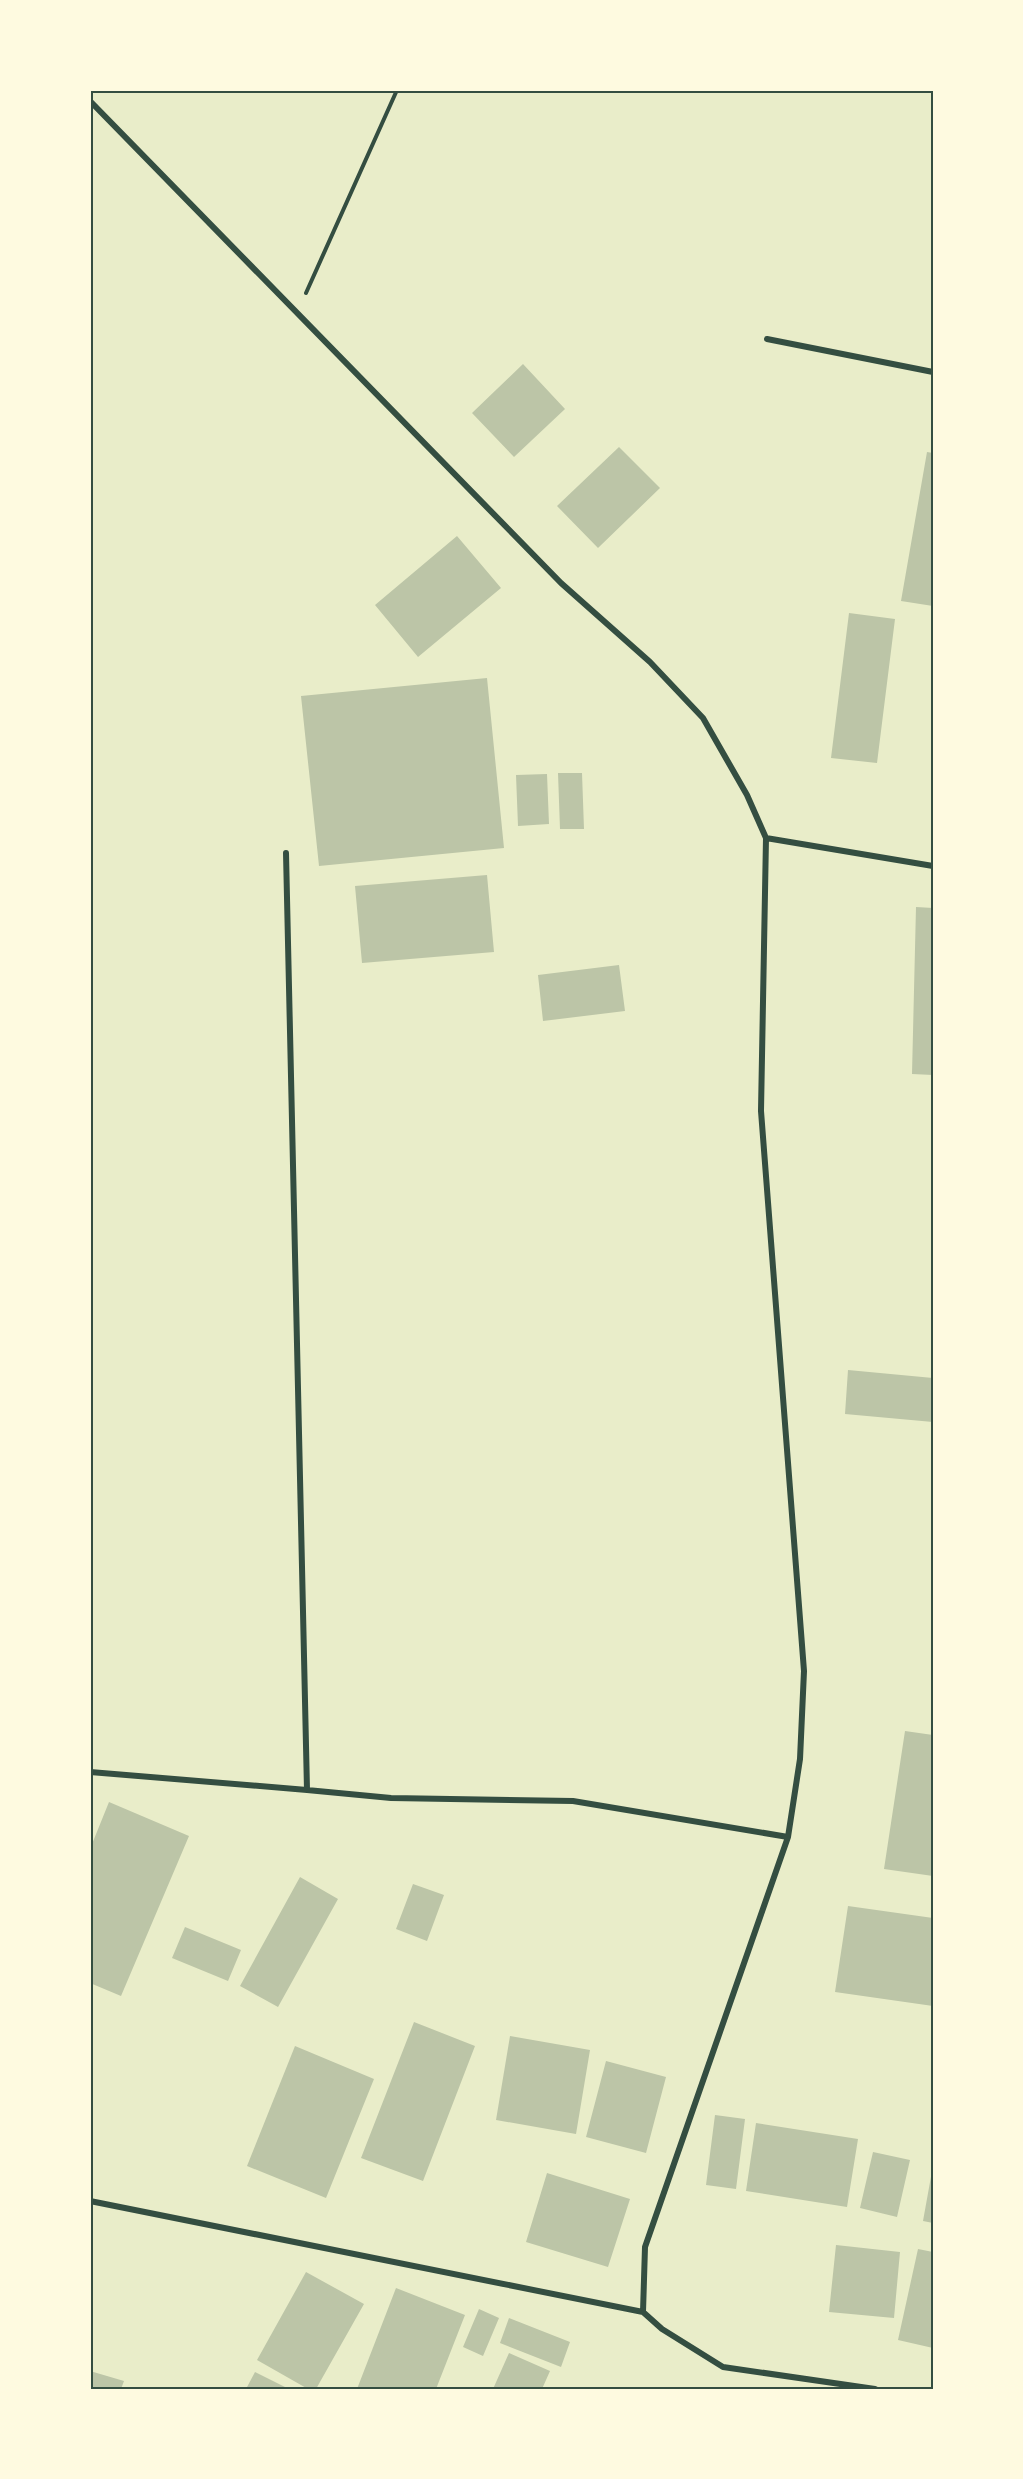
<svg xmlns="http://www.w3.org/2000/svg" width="1023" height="2479" font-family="Merriweather,serif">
<rect width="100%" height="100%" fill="#e9edc9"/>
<path fill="#bcc5a7" d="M523 364 565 409 514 457 472 413Z
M619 447 660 488 598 548 557 506Z
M927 452 933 453V606L901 601Z
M457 536 501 588 418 657 375 605Z
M849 613 895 619 877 763 831 758Z
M487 678 504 848 319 866 301 696Z
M558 773H582L584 829H560Z
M547 774 549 824 518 826 516 775Z
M487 875 494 952 362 963 355 886Z
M916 907 933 908V1075L912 1074Z
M619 965 625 1011 543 1021 538 975Z
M848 1370 933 1378V1422L845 1414Z
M905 1731 933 1735V1876L884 1869Z
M109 1802 189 1836 121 1996 90 1983V1849Z
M300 1877 338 1899 278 2007 240 1986Z
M413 1884 444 1895 427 1941 396 1929Z
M848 1906 933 1918V2006L835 1992Z
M185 1927 241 1950 228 1981 172 1958Z
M414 2022 475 2046 423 2181 361 2158Z
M510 2036 590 2050 576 2134 496 2120Z
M295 2046 374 2079 326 2198 247 2166Z
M606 2061 666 2077 646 2153 586 2137Z
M715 2115 745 2119 736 2189 706 2185Z
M756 2123 858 2139 847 2207 746 2191Z
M873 2152 910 2160 897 2217 860 2208Z
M932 2171 933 2172V2223L923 2221Z
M547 2173 630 2199 608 2267 526 2242Z
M836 2245 900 2252 894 2318 829 2312Z
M918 2249 933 2252V2348L898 2340Z
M306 2272 364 2304 316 2389H308L257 2360Z
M396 2288 465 2315 436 2389H357Z
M479 2309 499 2318 483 2356 463 2347Z
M509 2318 570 2342 561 2367 500 2343Z
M509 2353 550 2371 542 2389H493Z
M90 2371 124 2381 121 2389H90Z
M255 2372 289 2389H246Z"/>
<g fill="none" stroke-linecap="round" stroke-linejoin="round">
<path stroke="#344e41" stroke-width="4" d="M306 293 397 90"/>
<path stroke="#344e41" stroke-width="6" d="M90 101 561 583 650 662 703 718 747 795 766 838 761 1111 804 1671 800 1759 788 1837 645 2247 643 2312 662 2329 723 2367 875 2389
M767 339 933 372
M766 838 933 866
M286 853 307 1790 391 1798 573 1801 788 1837
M90 1772 307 1790
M90 2201 643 2312"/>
</g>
<rect width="1023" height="2479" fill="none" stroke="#fefae0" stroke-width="183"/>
<rect x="92" y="92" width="840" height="2296" fill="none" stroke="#344e41" stroke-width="2"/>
</svg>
